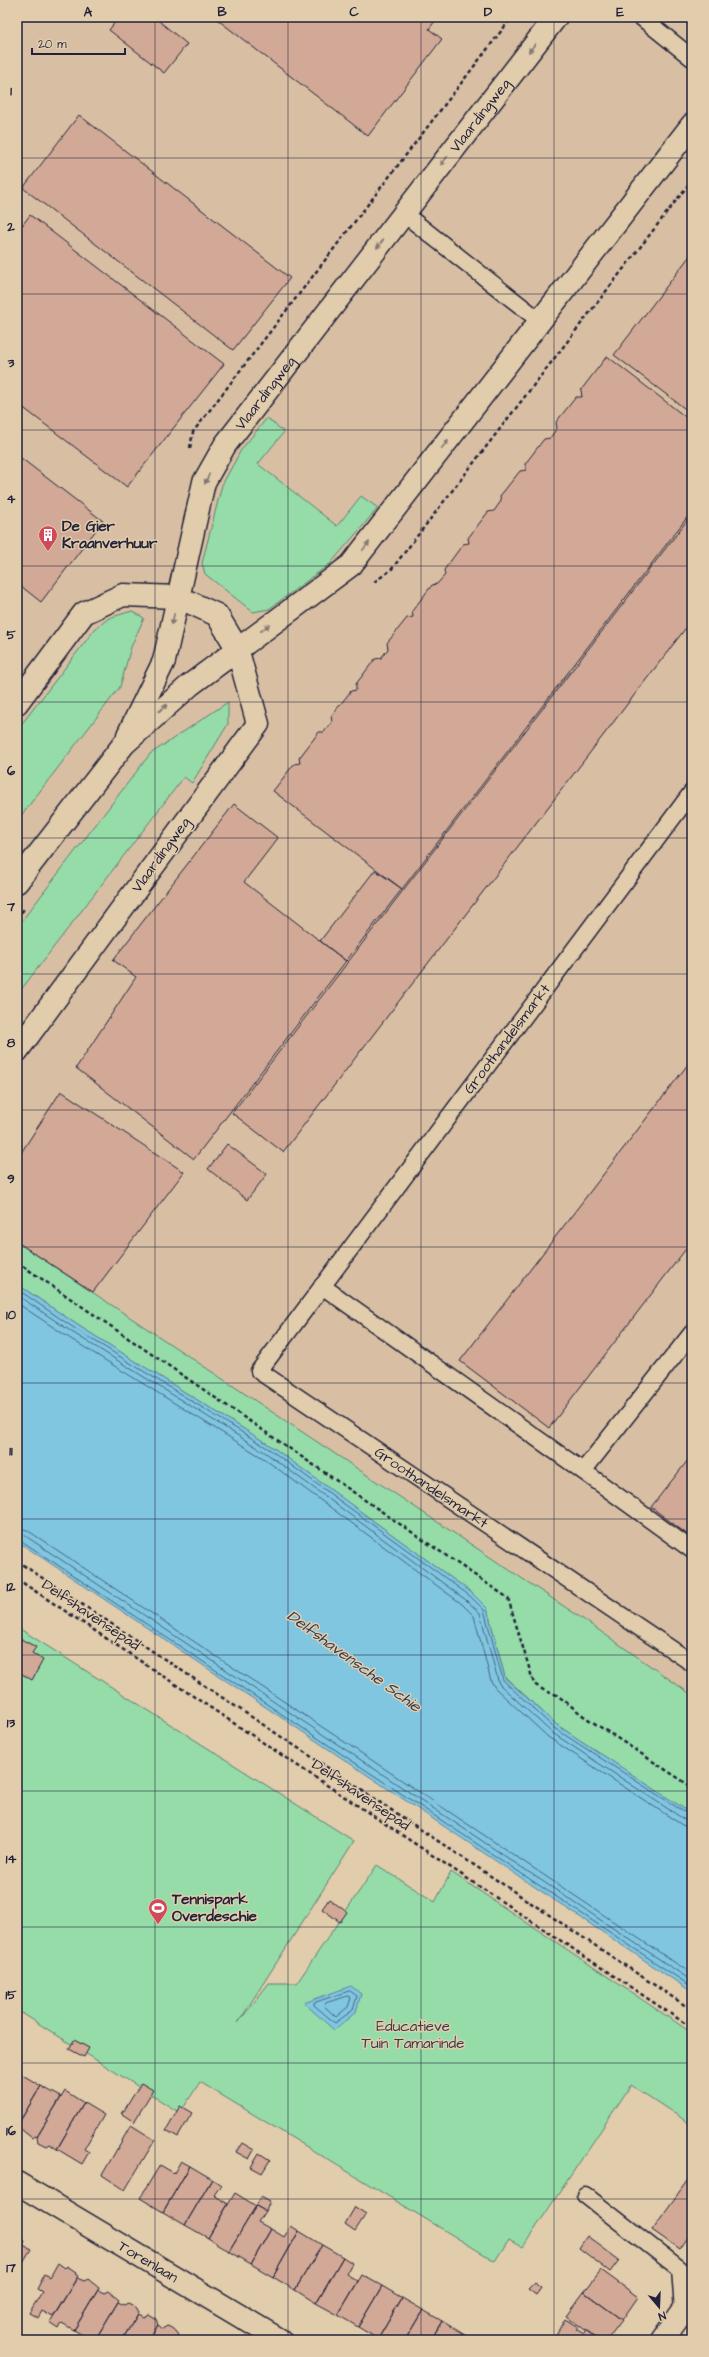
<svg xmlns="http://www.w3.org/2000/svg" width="709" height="2357" font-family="'Architects Daughter',sans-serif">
<rect width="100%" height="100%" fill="#e1ccab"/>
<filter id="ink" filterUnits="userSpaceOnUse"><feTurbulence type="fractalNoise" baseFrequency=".025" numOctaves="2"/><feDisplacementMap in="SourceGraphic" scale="8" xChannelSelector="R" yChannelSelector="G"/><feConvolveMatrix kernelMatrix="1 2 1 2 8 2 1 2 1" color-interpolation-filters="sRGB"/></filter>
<g filter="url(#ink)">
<path fill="#d8bfa3" d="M17 17H692V1839L17 1345Z"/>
<path fill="#95dca9" stroke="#5c7f72" d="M267 418 284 432 258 464 337 526 361 496 378 508 331 563 269 609 253 612 205 574 202 563 222 485 241 450Z
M132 611 144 618 131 647 120 687 17 821V730L95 629 109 618Z
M228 702V724L192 783 184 777 17 995V927L150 754Z
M17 1242 577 1615 692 1695V1814L557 1725 505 1677 487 1608 472 1593 271 1446 79 1326 17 1284Z
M17 1627 354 1841 238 2023 269 1983H297L377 1865 435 1902 451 1872 692 2033V2125L631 2085 523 2247 509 2239 495 2261 200 2082 180 2113 17 2010Z"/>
<path fill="#80c6e1" stroke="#5a849f" d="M17 1284 79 1326 271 1446 472 1593 487 1608 505 1678 557 1725 692 1814V1992L17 1541Z
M351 1986 361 1994 356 2012 334 2030 304 2003Z"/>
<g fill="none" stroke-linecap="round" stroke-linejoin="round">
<path stroke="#48647d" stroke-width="1" d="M17 1289 77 1330 269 1449 470 1596 484 1610 503 1680 554 1728 692 1817
M17 1295 75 1334 266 1453 466 1600 480 1613 499 1684 551 1732 685 1820 692 1822
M17 1303 71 1339 263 1458 462 1604 474 1616 491 1681 495 1688 548 1737 682 1825 692 1828
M17 1527 27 1530 692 1974
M17 1533 24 1535 692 1981
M17 1538 692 1987
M350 1991 357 1996 353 2010 335 2023 314 2005V2003Z
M348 1996 351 1998 348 2007 336 2017 324 2006 326 2003Z"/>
</g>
<path fill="#d1a996" stroke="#22223b" d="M119 17H154L187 44 164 73 109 30Z
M214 17H438L429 29 442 39 368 136Z
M79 115 290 278 233 350 23 188Z
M30 215 224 364 127 487 17 403V232Z
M692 253V414L614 355Z
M607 356 692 422V511L402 889 273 791 294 764 300 763 299 758 319 732H324L332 722 331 716 351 691 356 690V684L375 659 381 658 388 649 387 643 407 618 413 617 412 611 432 585 437 584 445 575 444 570 463 544 469 543 468 538 488 512 494 511 501 501 500 496 520 471 526 470 525 464 544 439 550 438 557 428 556 422 576 397H582L581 390Z
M17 455 103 521 41 602 17 583Z
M692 514V620L283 1152 232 1113Z
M234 804 278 838 244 882 346 961 194 1159 76 1068 136 977 113 960Z
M375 870 402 889 346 961 320 941Z
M692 1059V1241L549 1428 460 1361Z
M61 1091 184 1172 93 1292 17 1242V1159Z
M227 1144 267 1174 247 1200 208 1169Z
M692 1455V1538L651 1507Z
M17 1637 36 1647 32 1653 43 1660 32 1680 17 1671Z
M329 1899 347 1912 340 1922 322 1909Z
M74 2040 89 2048 84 2057 69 2049Z
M21 2074 41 2086 17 2126V2080Z
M141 2083 153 2090 134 2122 122 2114Z
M41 2086 61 2097 37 2137 35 2136 32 2138 17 2126Z
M65 2091 84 2103 57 2149 49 2144 46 2146 38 2142 37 2137Z
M84 2103 104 2115 84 2149 89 2152 82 2164 57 2149Z
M180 2106 192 2113 178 2137 166 2130Z
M131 2125 155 2140 125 2190 102 2175Z
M242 2143 254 2150 249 2159 236 2152Z
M259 2153 270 2160 262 2173 251 2167Z
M181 2161 190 2166 163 2212 140 2198 160 2165 174 2173Z
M190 2166 212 2179 185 2225 163 2212Z
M692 2174V2230L679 2249 652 2230Z
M212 2179 221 2185 214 2195 228 2204 208 2238 185 2225Z
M235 2193 256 2206 229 2251 208 2238Z
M261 2197 270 2202 265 2211 256 2206Z
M256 2206 265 2211 258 2222 271 2229 251 2264 229 2251Z
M355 2207 366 2214 355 2231 345 2224Z
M291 2226 299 2231 273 2277 251 2264 271 2229 284 2237Z
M299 2231 322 2245 295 2290 273 2277Z
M587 2236 619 2260 610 2272 579 2248Z
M17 2237 25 2241 23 2245 31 2249 17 2272Z
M322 2245 343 2257 316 2303 295 2290Z
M343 2257 352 2263 346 2274 358 2281 338 2315 316 2303Z
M58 2263 65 2268 67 2266 76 2272 75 2274 78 2276 53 2317 42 2311 38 2318 29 2313 42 2292 37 2289 45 2274 50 2277Z
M601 2270 638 2297 622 2320 584 2292Z
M362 2275 382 2286 358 2327 338 2315Z
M77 2278 84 2281 88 2279 99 2288 74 2330 62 2323 59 2329 50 2323Z
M534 2283 541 2288 536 2295 528 2289Z
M382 2286 402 2298 378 2339 358 2327Z
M98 2290 104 2293 108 2291 119 2300 95 2340H91L74 2330Z
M584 2292 622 2320 607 2340H599L566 2316Z
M402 2298 423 2310 405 2340 378 2339Z
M118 2302 124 2305 128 2303 136 2307 139 2312 122 2340H95Z
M423 2310 442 2321 431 2340H405Z
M138 2314 143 2317 148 2314 156 2319 158 2325 149 2340H122Z
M565 2319 578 2327 576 2329 584 2334 586 2330 599 2340H556L554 2338Z
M442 2321 463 2334 460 2340H431Z
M158 2325 163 2329 168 2326 176 2331 179 2335 176 2340H149Z
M463 2334 474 2340H460Z"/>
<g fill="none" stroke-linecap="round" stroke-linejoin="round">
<g stroke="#22223b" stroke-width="19">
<g id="lane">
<path d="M641 17 692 58"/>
<path d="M403 213 540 321"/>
<path id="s1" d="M692 792 259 1371 692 1663"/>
<path d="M322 1286 583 1471"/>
<path d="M692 1333 583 1471 692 1550"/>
<path d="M585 2195 680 2269 683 2311"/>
</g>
</g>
<g stroke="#22223b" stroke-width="25">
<g id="street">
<path d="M17 703 84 613 123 595 178 597 217 615 237 648 258 724 17 1051"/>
<path id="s2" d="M17 2183 280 2340"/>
<path d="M662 2340 683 2311 692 2317"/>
</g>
</g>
<g stroke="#22223b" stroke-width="25">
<g id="secondary">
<path id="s3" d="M128 735 164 661 204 482 225 445 556 17"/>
<path d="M17 882 124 744 190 685 351 565 692 125"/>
</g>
</g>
<path stroke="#22223b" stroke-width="2.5" stroke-dasharray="4 3" stroke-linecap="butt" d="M190 448 193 432 512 17
M374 582 391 570 692 180
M17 918 24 909
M17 1262 508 1598 534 1684 545 1691 557 1695 585 1717 692 1787
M17 1561 692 2010
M17 1579 692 2028"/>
<use href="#lane" stroke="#e1ccab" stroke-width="16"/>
<use href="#street" stroke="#e1ccab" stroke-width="22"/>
<use href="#secondary" stroke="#e1ccab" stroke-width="22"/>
</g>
<defs><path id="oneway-solid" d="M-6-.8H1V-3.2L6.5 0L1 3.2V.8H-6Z"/></defs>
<g fill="#827773">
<use href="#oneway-solid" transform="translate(532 48) rotate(128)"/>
<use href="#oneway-solid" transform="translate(444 161) rotate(128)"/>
<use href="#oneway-solid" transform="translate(380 244) rotate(128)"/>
<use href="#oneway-solid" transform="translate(445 444) rotate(-52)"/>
<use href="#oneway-solid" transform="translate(207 479) rotate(115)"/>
<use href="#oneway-solid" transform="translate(366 546) rotate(-52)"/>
<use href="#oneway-solid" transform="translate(173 619) rotate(103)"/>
<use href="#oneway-solid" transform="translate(265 628) rotate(-36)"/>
<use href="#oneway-solid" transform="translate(163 708) rotate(-41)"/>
</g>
</g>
<path fill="none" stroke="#22223b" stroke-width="1" stroke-opacity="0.55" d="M155 17V2340M288 17V2340M421 17V2340M554 17V2340M17 158H692M17 294H692M17 430H692M17 566H692M17 702H692M17 838H692M17 974H692M17 1110H692M17 1247H692M17 1383H692M17 1519H692M17 1655H692M17 1791H692M17 1927H692M17 2063H692M17 2199H692"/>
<defs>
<g id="building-pin" transform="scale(1)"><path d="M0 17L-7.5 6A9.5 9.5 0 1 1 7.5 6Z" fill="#d1495b" stroke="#e1ccab"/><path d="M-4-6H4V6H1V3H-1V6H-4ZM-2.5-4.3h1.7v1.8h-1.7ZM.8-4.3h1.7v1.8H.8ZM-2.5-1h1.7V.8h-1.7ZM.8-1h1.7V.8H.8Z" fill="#fff"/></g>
<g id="stadium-pin" transform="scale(1)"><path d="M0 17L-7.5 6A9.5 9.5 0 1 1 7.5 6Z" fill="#d1495b" stroke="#e1ccab"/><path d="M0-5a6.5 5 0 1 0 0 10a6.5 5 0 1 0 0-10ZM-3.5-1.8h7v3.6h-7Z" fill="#fff"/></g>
</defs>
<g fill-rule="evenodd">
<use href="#building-pin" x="48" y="535"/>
<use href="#stadium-pin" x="158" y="1908"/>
</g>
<g text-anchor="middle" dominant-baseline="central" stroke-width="3" stroke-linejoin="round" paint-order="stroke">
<g font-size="15" fill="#22223b" stroke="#e1ccab">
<text stroke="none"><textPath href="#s3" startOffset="725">Vlaardingweg</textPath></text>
<text stroke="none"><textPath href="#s3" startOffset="374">Vlaardingweg</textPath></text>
<text transform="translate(161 855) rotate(-54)">Vlaardingweg</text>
<text transform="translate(507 1039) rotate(-53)">Groothandelsmarkt</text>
<text stroke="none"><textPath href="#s1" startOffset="931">Groothandelsmarkt</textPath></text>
<text transform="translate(91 1615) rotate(34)">Delfshavensepad</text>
<text transform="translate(361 1795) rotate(34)">Delfshavensepad</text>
<text stroke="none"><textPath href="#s2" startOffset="153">Torenlaan</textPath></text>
</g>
<g font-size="15" font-weight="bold" fill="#22223b" stroke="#e1ccab" text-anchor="start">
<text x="62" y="526">De Gier<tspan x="62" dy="17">Kraanverhuur</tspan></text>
<text x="172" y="1899">Tennispark<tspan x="172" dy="17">Overdeschie</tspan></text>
</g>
<g font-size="15" fill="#333e4c" stroke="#e1ccab">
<text x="413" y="2026">Educatieve<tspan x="413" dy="17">Tuin Tamarinde</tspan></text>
</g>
<g font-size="16" font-style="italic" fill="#303b54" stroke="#e1ccab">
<text transform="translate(354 1661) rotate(36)">Delfshavensche Schie</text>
</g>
</g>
<rect width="709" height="2357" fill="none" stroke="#e1ccab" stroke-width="44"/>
<g transform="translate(659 2307) rotate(161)" stroke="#e1ccab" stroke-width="3" paint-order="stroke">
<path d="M0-3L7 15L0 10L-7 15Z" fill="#22223b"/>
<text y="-6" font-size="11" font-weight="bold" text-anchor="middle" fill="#22223b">N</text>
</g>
<path d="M32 48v6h93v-6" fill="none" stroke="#22223b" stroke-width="2"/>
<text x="38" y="48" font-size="12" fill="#22223b" stroke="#e1ccab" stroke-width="3" paint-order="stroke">20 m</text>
<rect x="22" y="22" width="665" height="2313" fill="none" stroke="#22223b" stroke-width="1.5"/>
<g font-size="13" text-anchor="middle" font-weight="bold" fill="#22223b">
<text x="88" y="16">A</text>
<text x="222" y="16">B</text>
<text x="354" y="16">C</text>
<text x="488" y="16">D</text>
<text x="620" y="16">E</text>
<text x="11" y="95">1</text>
<text x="11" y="231">2</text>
<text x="11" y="367">3</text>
<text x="11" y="503">4</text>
<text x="11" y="639">5</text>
<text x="11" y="775">6</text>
<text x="11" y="911">7</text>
<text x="11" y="1047">8</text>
<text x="11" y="1183">9</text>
<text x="11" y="1319">10</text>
<text x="11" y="1455">11</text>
<text x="11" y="1591">12</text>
<text x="11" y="1727">13</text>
<text x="11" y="1863">14</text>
<text x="11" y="1999">15</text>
<text x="11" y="2135">16</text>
<text x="11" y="2272">17</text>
</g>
</svg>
